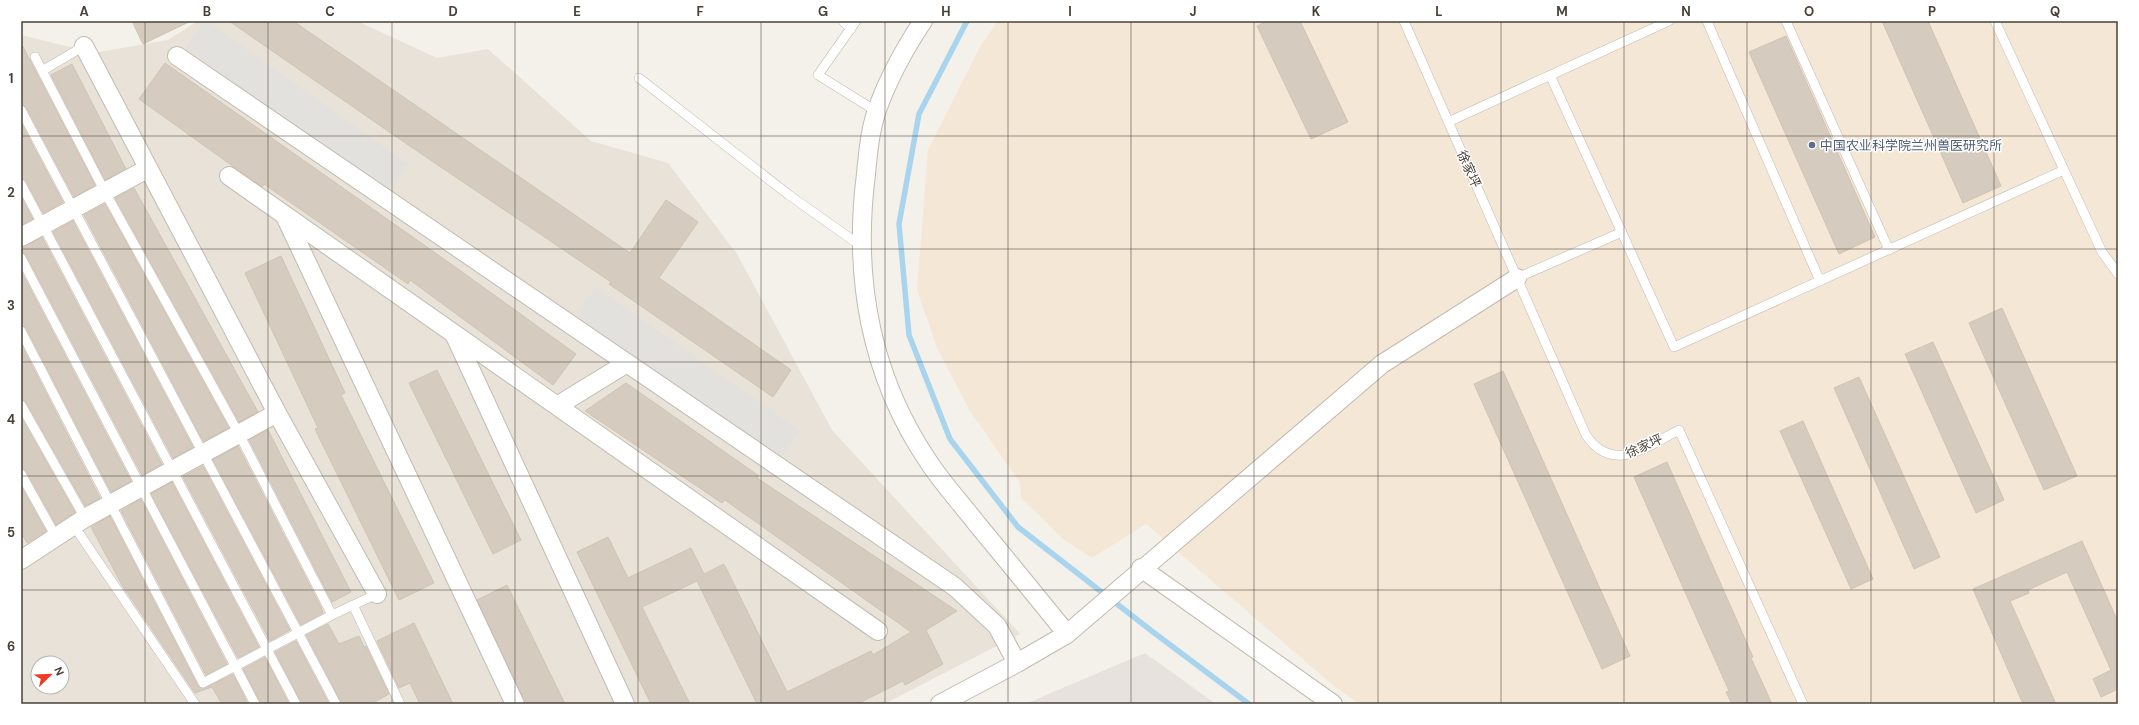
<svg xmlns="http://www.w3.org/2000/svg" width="2139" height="725" font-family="'DM Sans','Noto Sans SC',sans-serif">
<rect width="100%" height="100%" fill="#f4f1ea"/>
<path fill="#e8e2d8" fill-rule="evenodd" d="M198 21H357L437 58 488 49 591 141 668 163 737 254 832 430 1020 634 884 704H21V35L94 53 168 40ZM38 663H62V687H38Z"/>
<path fill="#f5e7d6" d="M998 21H2118V704H1360L1335 687 1146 524 1092 558 1063 539 1021 498 1020 483 970 411 937 348 917 290 928 150 981 45Z"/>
<path fill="#e7e2de" d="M1145 653 1216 704H1025Z"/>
<path fill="#e3e1de" d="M204 21H207L408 164 388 193 185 48Z
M596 287 800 431 780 459 576 315Z"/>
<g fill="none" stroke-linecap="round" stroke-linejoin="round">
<path stroke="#a9d4ee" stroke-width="5.5" d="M967 21 919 114 899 224 909 335 950 439 1018 527 1153 632 1249 704"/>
</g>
<path fill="#d5ccbf" stroke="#d0c3b3" d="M132 21H191L143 44Z
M229 21H293L630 253 666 200 698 222 659 278 791 370 773 397 609 284 611 282 398 138Z
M1267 21H1300L1348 122 1311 139 1257 26Z
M1882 21H1928L2001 186 1963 203Z
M1786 36 1875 237 1839 254 1749 52Z
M21 43 95 185 74 197 26 107 21 104Z
M165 63 451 264 576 354 553 385 410 280 408 284 264 184 262 187 139 99Z
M72 64 126 169 105 180 51 75Z
M21 123 63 202 43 213 26 181 21 178Z
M134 188 258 412 239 422 115 198Z
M21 197 33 219 21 225Z
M105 204 229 428 203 441 84 215Z
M73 221 193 447 173 458 53 232Z
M42 237 162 464 142 475 26 255 21 252V247Z
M281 256 345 393 341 395 434 583 399 600 315 429 318 428 245 273Z
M21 271 131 481 111 492 26 328 21 325Z
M2002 308 2077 476 2044 490 1969 323Z
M1933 342 2004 500 1976 513 1905 354Z
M21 344 100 498 85 506 26 402 21 399Z
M437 370 521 540 493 554 409 383Z
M1503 371 1630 656 1602 669 1474 384Z
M1859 377 1940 557 1914 569 1834 388Z
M626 383 759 476 757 478 957 611 926 630 943 664 905 685 903 681 857 704H757L697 581 642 607 690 704H651L577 552 608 537 628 578 691 548 704 574 724 564 787 692 871 651 873 655 911 632 725 500 722 503 585 411Z
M21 417 75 512 56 525 26 471 21 468Z
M1803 421 1873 579 1851 589 1780 431Z
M268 430 351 592 332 602 249 440Z
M238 446 321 607 323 613 301 625 213 460Z
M1667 462 1753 657 1751 658 1772 704H1732L1726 692 1729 691 1634 477Z
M203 466 290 630 270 641 183 477Z
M172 482 259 647 238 658 151 494Z
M21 486 46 531 27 543 21 532Z
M141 499 227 664 206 675 121 511Z
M110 516 198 686 205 688 233 674 248 704H222L212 687 195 693 122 585 91 527Z
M2082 541 2118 622V689L2101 697 2093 679 2111 670 2067 572 2028 590 2029 593 2010 601 2056 704H2023L1973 589Z
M507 585 565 704H526L525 702 477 600Z
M414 623 453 704H420L410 683 399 688 377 641Z
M328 624 339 644 359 636 364 647 366 646 389 694 371 704H342L306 635Z
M296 641 329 704H302L275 652Z
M265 657 289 704H261L243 669Z"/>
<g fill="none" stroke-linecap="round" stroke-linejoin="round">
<g stroke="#c2bbaf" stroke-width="10">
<path id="lane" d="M843 21 851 29
M856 21 818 75 876 111
M1404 21 1586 435C1613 475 1647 446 1679 430L1803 704
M1707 21 1820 281
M1786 21 1889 250
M1995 21 2102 252 2118 274
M35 57 105 192 239 434 332 615
M42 71 84 46
M1550 75 1674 347 2064 170
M639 78 789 195 861 246
M21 110 336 704
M1448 122 1669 21
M21 184 296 704
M21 258 255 704
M1517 278 1622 232
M21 331 203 683 332 615 377 594
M21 405 85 518
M21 474 56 537
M74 526 195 704
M353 605 400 704"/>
</g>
<g stroke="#c2bbaf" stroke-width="20">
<path id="street" d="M923 21C905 48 888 79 877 110 870 130 868 153 866 174 853 276 870 375 928 461 943 484 961 503 977 524 1007 560 1037 597 1067 634
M84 46 277 413 377 594
M177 56 955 587 997 626 1017 663
M229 176 878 631
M285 216 515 704
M21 237 147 169
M455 336 625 704
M557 406 627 363
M21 560 85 518 277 413
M1141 568 1333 704
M940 704 1017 663 1067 634 1382 364 1517 278"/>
</g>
<use href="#lane" stroke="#fff" stroke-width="9"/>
<use href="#street" stroke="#fff" stroke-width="18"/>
</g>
<path fill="none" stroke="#484138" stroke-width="1" stroke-opacity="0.55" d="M145 21V704M268 21V704M392 21V704M515 21V704M638 21V704M761 21V704M885 21V704M1008 21V704M1131 21V704M1254 21V704M1378 21V704M1501 21V704M1624 21V704M1747 21V704M1871 21V704M1994 21V704M21 136H2118M21 249H2118M21 362H2118M21 476H2118M21 590H2118"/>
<circle fill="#5c6f8a" stroke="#fff" stroke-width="1.5" cx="1812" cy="145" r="4"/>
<g text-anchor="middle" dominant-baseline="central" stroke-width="3" stroke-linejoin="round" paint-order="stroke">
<g font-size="13" fill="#4e5e75" stroke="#fff" text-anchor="start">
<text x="1820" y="145">中国农业科学院兰州兽医研究所</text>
</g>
<g font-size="13" fill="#484138" stroke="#fff">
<text transform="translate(1469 169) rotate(66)">徐家坪</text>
<text transform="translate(1644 446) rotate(-24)">徐家坪</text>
</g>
</g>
<rect width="2139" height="725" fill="none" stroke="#ffffff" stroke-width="44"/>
<g transform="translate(50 675) rotate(67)"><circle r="19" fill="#ffffff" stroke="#b6b3af"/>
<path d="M0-3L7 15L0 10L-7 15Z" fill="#f23a23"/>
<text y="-6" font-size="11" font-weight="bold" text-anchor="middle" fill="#484138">N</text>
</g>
<rect x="22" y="22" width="2095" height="681" fill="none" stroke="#484138" stroke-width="1.5"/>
<g font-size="13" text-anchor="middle" font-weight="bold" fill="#484138">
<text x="84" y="16">A</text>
<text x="207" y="16">B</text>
<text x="330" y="16">C</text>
<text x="453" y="16">D</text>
<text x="577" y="16">E</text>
<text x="700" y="16">F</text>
<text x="823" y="16">G</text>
<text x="946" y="16">H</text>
<text x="1070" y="16">I</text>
<text x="1193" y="16">J</text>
<text x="1316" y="16">K</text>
<text x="1439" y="16">L</text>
<text x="1562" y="16">M</text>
<text x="1686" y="16">N</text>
<text x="1809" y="16">O</text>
<text x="1932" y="16">P</text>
<text x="2055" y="16">Q</text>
<text x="11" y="83">1</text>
<text x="11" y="197">2</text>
<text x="11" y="310">3</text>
<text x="11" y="424">4</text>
<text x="11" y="537">5</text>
<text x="11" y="651">6</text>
</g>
</svg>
